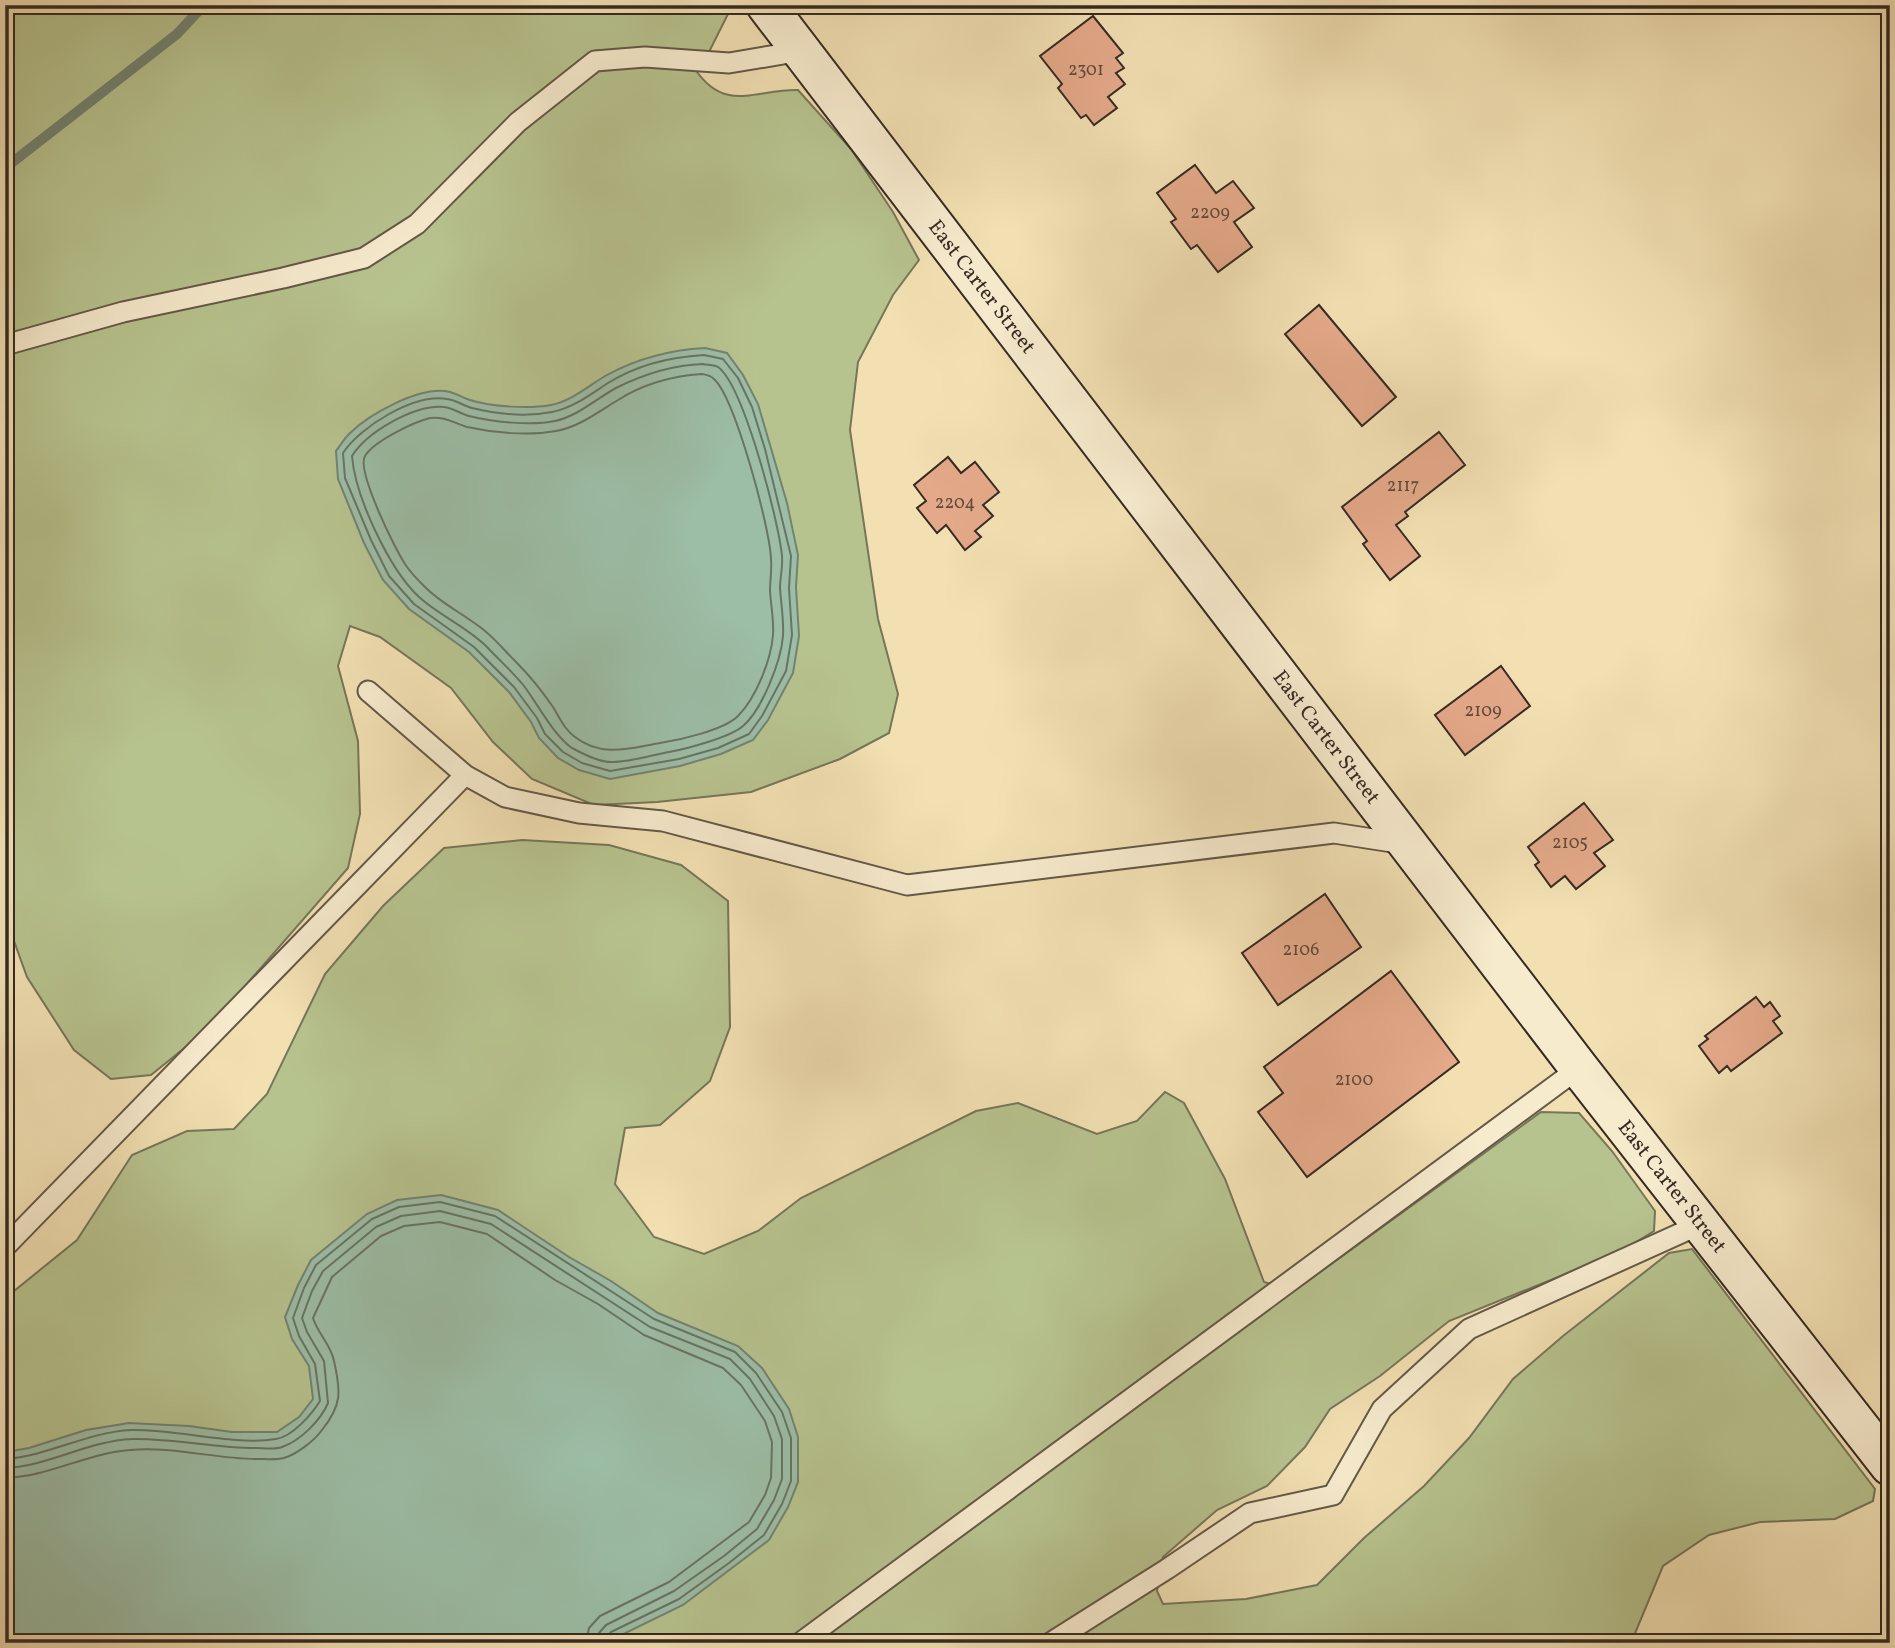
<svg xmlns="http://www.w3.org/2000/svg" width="1895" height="1648" font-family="Vollkorn,serif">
<rect width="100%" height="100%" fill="#f2e0b3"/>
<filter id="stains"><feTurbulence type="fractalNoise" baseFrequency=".00286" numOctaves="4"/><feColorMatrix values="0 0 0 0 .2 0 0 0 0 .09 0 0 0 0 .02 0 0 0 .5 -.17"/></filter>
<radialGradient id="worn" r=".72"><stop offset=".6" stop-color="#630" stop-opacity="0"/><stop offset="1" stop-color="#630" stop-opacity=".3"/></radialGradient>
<path fill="#b7c38f" stroke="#767659" stroke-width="2" d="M5 5H726L729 12 710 50 695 69C725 114 756 89 798 90L851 149 893 212 919 260 893 295 858 362 850 430 878 619 898 694 889 733 840 759 751 792 657 802 594 805 532 779 493 742 451 688 380 637 350 626 338 666 358 741 360 814 348 868 238 994 193 1041 151 1075 111 1079 74 1050 27 977 5 916Z
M522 840 609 845 681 865 728 901 730 1027 710 1081 660 1125 625 1128 615 1184 654 1237 704 1254 758 1231 801 1198 976 1111 1018 1103 1097 1134 1137 1121 1165 1092 1184 1103 1225 1179 1264 1282 1294 1291 1541 1112 1579 1113 1612 1151 1655 1211 1654 1231 1620 1252 1449 1321 1380 1376 1330 1409 1305 1447 1267 1486 1217 1510 1163 1557 1157 1591 1163 1604 1246 1599 1317 1585 1364 1538 1424 1486 1469 1438 1513 1379 1563 1336 1669 1253 1692 1249 1875 1489 1873 1501 1835 1519 1760 1522 1709 1535 1663 1566 1631 1643H5V1292L14 1291 77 1240 132 1155 187 1131 234 1129 267 1094 325 974 383 906 444 848Z"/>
<path fill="#9cbea7" stroke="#738372" stroke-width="2" d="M705 348 727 353 743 375 758 404 787 503 798 555 796 587 799 636 793 673 768 720 753 740 721 754 680 766 610 779 579 770 558 758 539 738 531 722 509 692 469 652 409 609 383 580 364 543 338 479 336 451C340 446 344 439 349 434 369 414 421 385 450 392 457 394 464 398 470 400 492 407 529 409 551 405 572 401 589 385 607 375 638 358 670 350 705 348Z
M441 1195 498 1210 569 1257 611 1281 658 1313 738 1346 762 1368 789 1409 798 1437V1482L788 1507 769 1540 683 1605 615 1638 610 1643H5V1452L29 1448 86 1430 129 1423 189 1426 232 1432H277L299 1417 313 1399 309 1366 292 1339 285 1317 298 1285 311 1260 367 1214 397 1200Z"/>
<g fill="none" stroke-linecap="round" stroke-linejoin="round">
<path stroke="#687465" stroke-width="2" d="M704 355 723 359 738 378 752 407 765 449 791 556 789 588 792 635 786 671 762 716 749 734 718 748 679 759 610 771 582 763 563 752 545 734 537 718 514 687 474 647 414 604 389 576 371 540 345 478 343 453C360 427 414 393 447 399 456 400 464 406 472 408 497 414 527 417 552 412 573 408 591 394 608 383 637 365 670 357 704 355Z
M703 364C707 365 715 365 718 367 744 386 779 523 782 556 783 567 780 578 780 588 781 604 784 620 783 636 781 661 762 710 743 726 731 737 686 749 669 752 652 755 627 763 611 762 598 762 583 754 572 748 554 736 537 703 524 686 513 672 499 660 487 647 467 627 440 616 419 597 389 569 355 496 352 456 367 432 415 404 444 407 453 408 461 414 469 416 493 422 531 426 555 421 578 416 596 399 616 388 644 374 672 365 703 364Z
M702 374C707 375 710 375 714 379 735 398 770 528 771 559 772 570 770 580 770 591 771 606 774 621 773 635 771 660 756 698 738 716 724 730 680 740 660 743 630 748 602 758 575 737 564 729 560 718 553 707 542 691 530 676 517 663 506 652 496 640 485 631 466 615 441 604 424 586 418 580 412 574 407 567 396 552 356 470 365 456 374 441 414 422 430 418 444 416 454 423 467 427 494 433 528 436 556 431 579 427 598 412 618 400 643 384 672 376 702 374Z
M5 1459C48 1456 88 1432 131 1430 178 1429 232 1446 276 1439 292 1437 312 1414 320 1401L315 1364 299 1336 293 1318 304 1288 316 1265 372 1219 399 1207 440 1202 495 1216 654 1319 735 1352 756 1373 782 1412 791 1438V1481L782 1504 764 1535 729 1563 679 1599 611 1632 606 1638 605 1643
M5 1468C49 1466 88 1441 132 1439 173 1438 214 1448 255 1448 264 1448 274 1450 282 1447 300 1441 321 1420 328 1403L324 1361 307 1332 302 1318 312 1291 323 1271 376 1227 401 1216 440 1211 491 1224 650 1327 730 1359 750 1379 774 1416 782 1439V1479L774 1500 757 1529 724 1556 674 1591 606 1625 599 1633 597 1643
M5 1478C48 1477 87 1453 130 1450 172 1446 215 1459 257 1459 265 1459 275 1460 284 1458 297 1454 314 1441 322 1430 342 1405 341 1392 334 1361 331 1345 318 1334 313 1318L332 1277 381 1236 404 1226 440 1222 487 1234 555 1280 598 1304 644 1335 723 1368 741 1385 765 1421 772 1442 771 1478 765 1495 749 1522 669 1582 600 1616 589 1628 586 1643"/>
<path stroke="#738372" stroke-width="10" d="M5 168 177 34 204 5"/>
</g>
<path fill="#e4a989" stroke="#352a23" stroke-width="2" d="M1093 16 1123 53 1116 58 1124 68 1116 73 1125 84 1108 97 1117 108 1094 125 1086 115 1081 118 1058 88 1062 84 1040 56Z
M1195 165 1216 193 1233 181 1254 208 1234 222 1252 247 1218 272 1197 245 1191 249 1171 222 1176 219 1157 193Z
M1319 305 1396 397 1362 426 1285 334Z
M1439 432 1465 465 1405 512 1408 516 1396 525 1420 556 1390 580 1363 544 1367 541 1342 507Z
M948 457 961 473 975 462 999 492 983 505 993 516 975 531 981 537 965 550 946 525 937 533 917 508 926 501 914 485Z
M1501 666 1530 706 1465 755 1435 715Z
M1584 803 1613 840 1594 853 1605 866 1576 889 1565 876 1551 887 1535 865 1539 862 1528 847Z
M1325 894 1361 947 1278 1005 1242 953Z
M1391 971 1459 1062 1307 1177 1258 1112 1283 1093 1264 1067Z
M1756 997 1764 1007 1770 1002 1780 1016 1773 1021 1782 1033 1731 1071 1727 1066 1719 1073 1699 1046 1708 1039 1705 1036Z"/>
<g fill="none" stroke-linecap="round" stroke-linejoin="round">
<g stroke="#645847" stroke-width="23">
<path id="lane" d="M5 345 123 312 283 278 364 258 417 224 518 122 595 61 645 57 729 63 801 51
M368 691 465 775 505 797 579 813 663 821 907 885 1334 833 1405 844
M5 1247 465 775
M800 1643 1579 1068
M1050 1643 1167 1569 1250 1513 1333 1495 1382 1409 1469 1329 1701 1224"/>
</g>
<g stroke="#352a23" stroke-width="42">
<g id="secondary">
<path id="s1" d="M766 5 1579 1068 1890 1466"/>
</g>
</g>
<use href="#lane" stroke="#f7ebce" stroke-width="19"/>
<use href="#secondary" stroke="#f7ebce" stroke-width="38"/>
</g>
<g text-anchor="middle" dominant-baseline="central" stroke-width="6" stroke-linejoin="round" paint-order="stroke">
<g font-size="18" fill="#614a3c">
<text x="1086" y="70">2301</text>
<text x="1210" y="213">2209</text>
<text x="1403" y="486">2117</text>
<text x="955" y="503">2204</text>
<text x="1483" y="711">2109</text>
<text x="1570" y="843">2105</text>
<text x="1301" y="950">2106</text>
<text x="1354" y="1080">2100</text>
</g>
<g font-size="21" fill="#352a23" stroke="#f7ebce">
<text stroke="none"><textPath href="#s1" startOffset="355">East Carter Street</textPath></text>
<text stroke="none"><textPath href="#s1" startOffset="922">East Carter Street</textPath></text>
<text stroke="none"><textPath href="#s1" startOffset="1489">East Carter Street</textPath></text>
</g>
</g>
<rect width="1895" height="1648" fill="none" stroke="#f2e0b3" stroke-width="28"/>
<rect x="7" y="7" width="1881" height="1634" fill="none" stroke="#352a23" stroke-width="3.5"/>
<rect x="14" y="14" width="1867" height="1620" fill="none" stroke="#352a23" stroke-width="2"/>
<rect width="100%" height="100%" filter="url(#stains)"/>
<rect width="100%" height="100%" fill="url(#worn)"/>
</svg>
